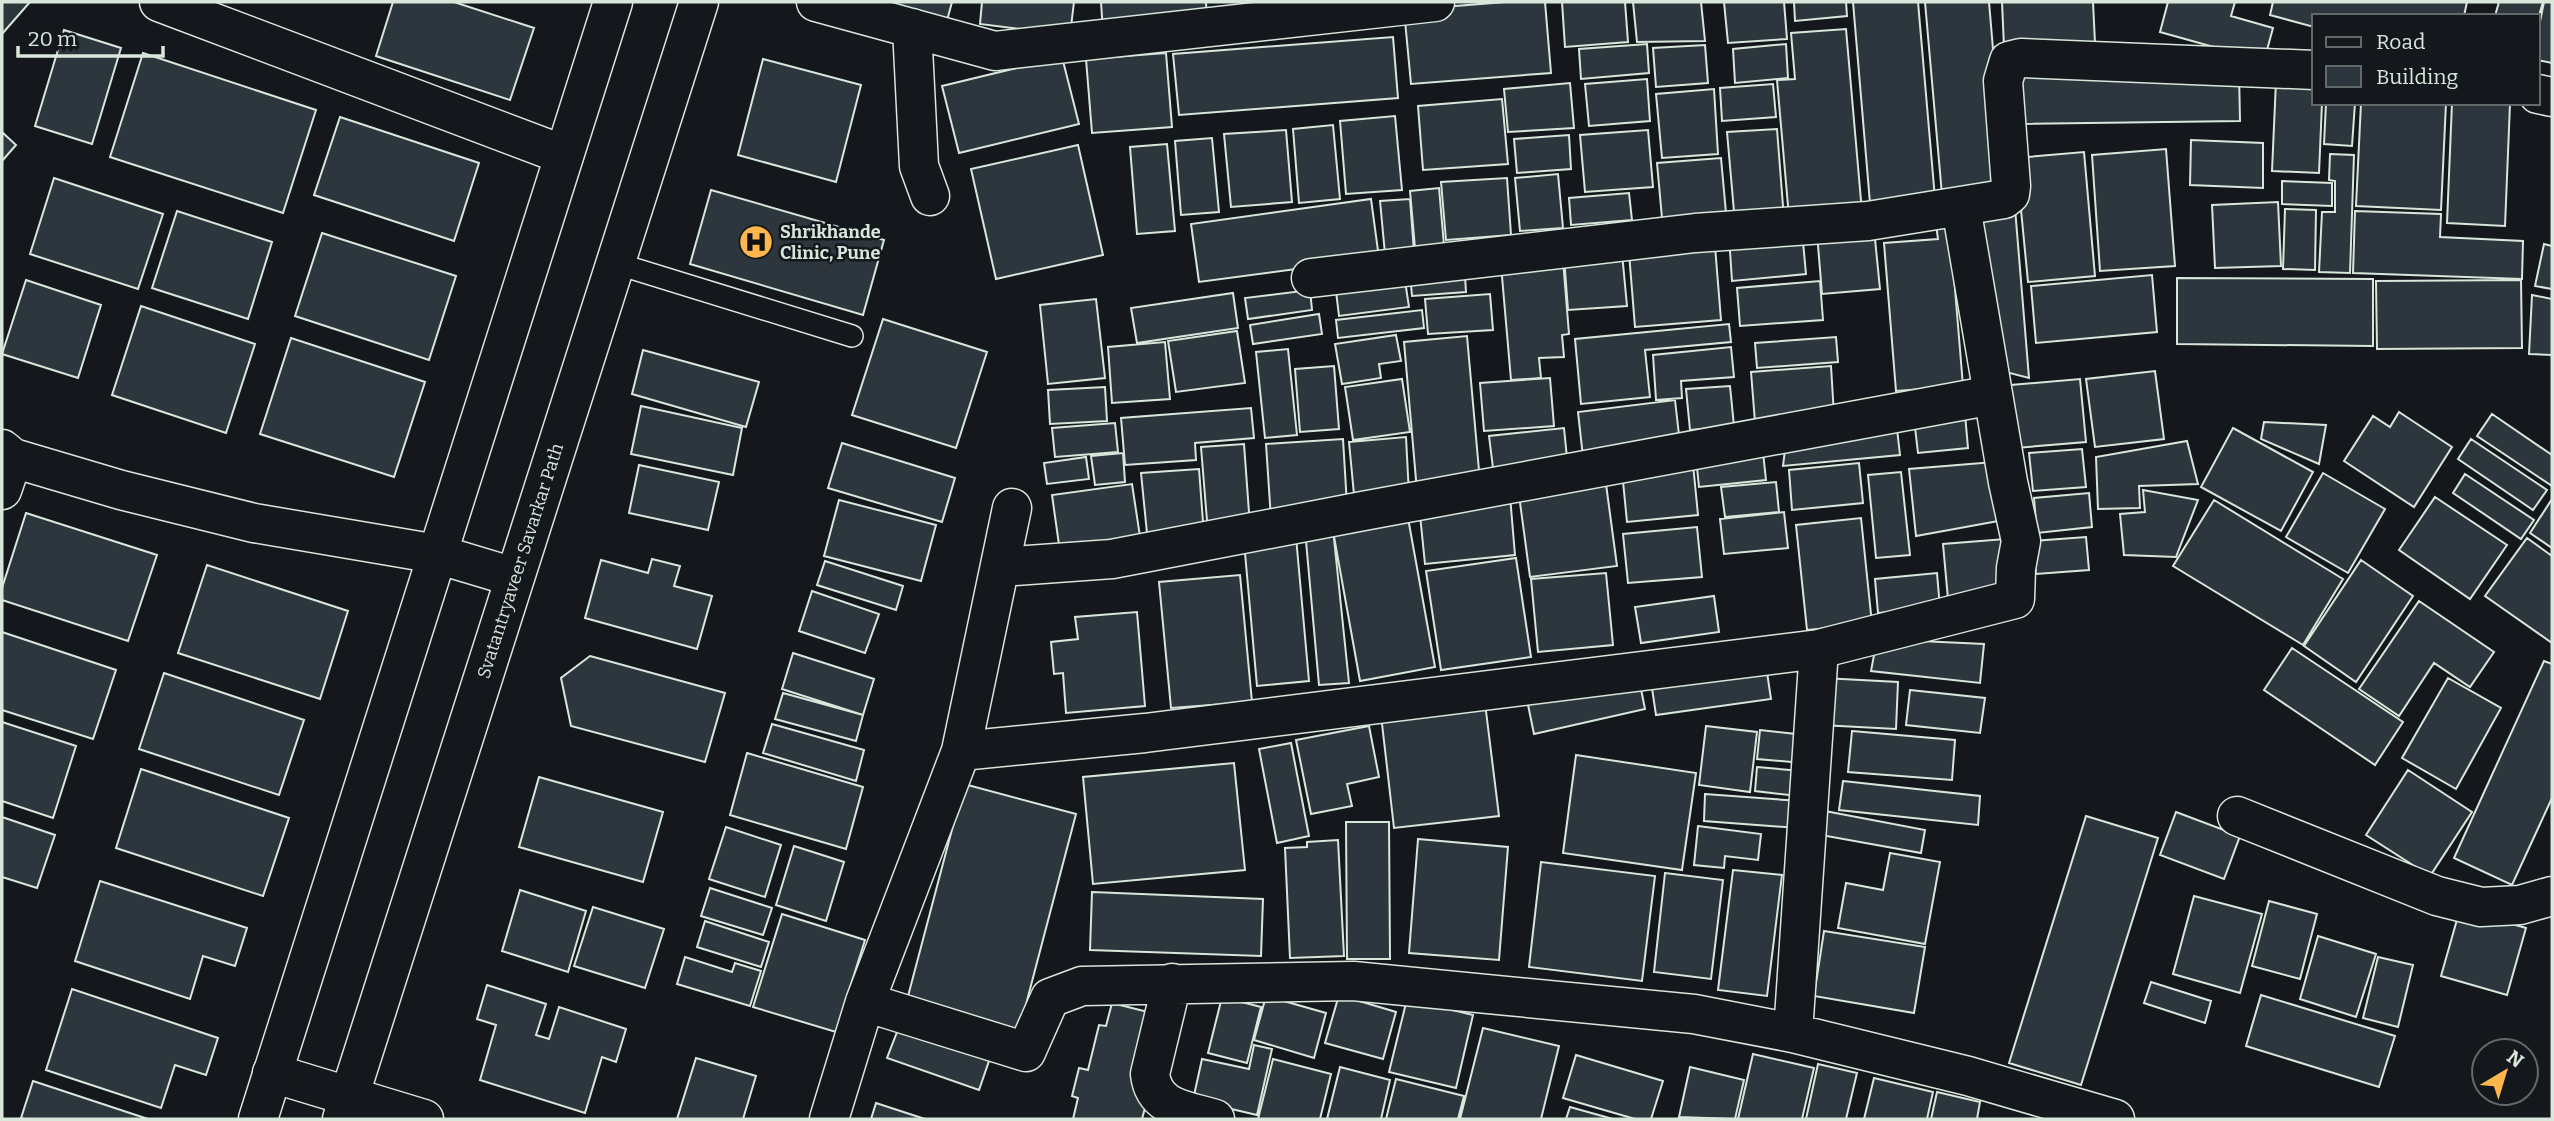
<svg xmlns="http://www.w3.org/2000/svg" width="2554" height="1121" font-family="Bitter,serif">
<rect width="100%" height="100%" fill="#14181c"/>
<path fill="#2c363c" stroke="#d8e6dc" stroke-width="2" d="M2 2H30L2 34Z
M393 2H454L534 28 510 100 376 56Z
M845 2H952L945 28Z
M982 2H1074L1070 35 980 24Z
M1101 2H1206L1207 25 1103 32Z
M1506 2H1545L1551 73 1411 84 1404 10Z
M1562 2H1625L1628 42 1565 47Z
M1633 2H1701L1705 41 1637 42Z
M1724 2H1784L1787 39 1728 43Z
M1794 2H1846L1847 16 1795 21Z
M1853 2H1918L1936 210 1871 215Z
M1925 2H1989L2005 190 1942 195Z
M2002 2H2093L2095 43 2004 47Z
M2168 2H2235L2231 16 2273 28 2264 61 2160 32Z
M2273 2H2467L2464 16H2314V27L2270 15Z
M2499 2H2543L2538 19V16H2495Z
M2544 2H2552V63L2538 60V31Z
M1846 29 1862 212 1789 217 1777 80 1795 79 1791 33Z
M64 30 121 48 92 144 35 126Z
M1393 37 1398 98 1179 115 1173 54Z
M1647 44 1649 73 1581 79 1579 49Z
M1786 44 1788 78 1735 83 1733 49Z
M1705 45 1708 83 1656 87 1653 48Z
M143 53 316 110 283 213 110 157Z
M1166 53 1172 127 1092 133 1086 59Z
M1062 57 1079 124 959 153 942 86Z
M763 59 861 85 836 182 738 155Z
M2239 72 2240 121 2013 124 2011 73Z
M1647 79 1650 121 1589 126 1585 84Z
M2276 81 2314 83V103H2322L2319 173 2272 171Z
M1570 83 1574 128 1508 132 1504 89Z
M1773 84 1776 117 1722 121 1720 88Z
M1714 89 1718 154 1662 158 1656 94Z
M1502 99 1508 164 1423 170 1418 106Z
M2326 103H2355L2352 146 2324 144Z
M2361 103H2446L2441 210 2356 206Z
M2452 103 2510 104 2505 226 2447 223Z
M1395 116 1402 190 1346 194 1340 121Z
M340 117 479 163 454 241 314 195Z
M1333 125 1340 199 1299 203 1293 129Z
M1777 129 1784 219 1735 223 1727 132Z
M1286 130 1292 202 1231 207 1224 134Z
M1648 130 1653 187 1585 192 1580 135Z
M2 132 16 145 2 161Z
M1569 135 1571 169 1517 173 1514 139Z
M1212 138 1219 212 1181 215 1175 141Z
M2191 140 2263 143V188L2190 185Z
M1167 144 1175 231 1137 234 1130 147Z
M1078 145 1103 255 996 279 971 169Z
M2166 149 2175 266 2100 271 2092 155Z
M2084 152 2095 276 2028 282 2016 158Z
M2330 154 2354 155 2350 273 2319 272 2322 212H2335V181L2329 180Z
M1721 158 1726 213 1662 218 1657 163Z
M1558 174 1563 228 1520 231 1515 178Z
M54 178 163 214 138 289 30 254Z
M1507 178 1511 235 1446 240 1441 182Z
M2282 181 2332 183V206L2282 204Z
M1439 188 1444 245 1415 248 1410 191Z
M711 190 884 240 863 315 690 264Z
M1629 193 1632 220 1571 225 1569 198Z
M1371 199 1379 258 1199 282 1191 224Z
M1410 199 1414 252 1385 254 1380 201Z
M2278 202 2281 266 2215 268 2212 205Z
M2015 208 2029 378 1998 370 1972 214Z
M2285 209 2316 210 2315 270 2283 269Z
M177 211 272 242 248 319 152 288Z
M2355 211 2441 214 2440 237 2523 241 2522 279 2353 273Z
M1949 216 1963 386 1896 391 1884 243 1938 239 1935 217Z
M1874 229 1880 289 1822 294 1817 233Z
M1802 231 1806 274 1732 281 1729 236Z
M322 233 456 276 429 360 295 316Z
M2544 244 2552 246V289L2535 286Z
M1715 246 1721 320 1635 327 1629 253Z
M1622 253 1627 306 1568 310 1564 257Z
M1563 260 1569 334 1562 335 1564 357 1539 358 1541 378 1511 380 1501 265Z
M1410 273 1465 276 1466 292 1412 296Z
M1404 274 1409 307 1339 316 1335 283Z
M2152 275 2157 332 2036 343 2031 286Z
M2177 278 2373 279V346L2177 344Z
M26 280 101 305 78 378 2 354Z
M2521 280 2522 348 2377 349 2376 281Z
M1820 281 1823 320 1740 326 1737 288Z
M1310 290 1312 310 1248 319 1245 298Z
M1233 293 1238 328 1137 343 1131 308Z
M1490 294 1493 330 1428 334 1425 299Z
M2532 295 2552 299V355L2529 354Z
M1096 299 1105 378 1048 384 1040 305Z
M141 306 255 344 226 433 112 395Z
M1422 310 1424 328 1338 338 1336 320Z
M1319 314 1322 334 1253 344 1250 325Z
M883 319 987 352 956 448 852 415Z
M1729 324 1731 342 1645 350 1650 397 1581 404 1575 339Z
M1237 331 1245 383 1176 392 1168 341Z
M1396 335 1401 361 1379 364 1381 378 1342 384 1335 344Z
M1467 336 1480 482 1417 491 1404 342Z
M1836 337 1838 362 1757 368 1755 343Z
M291 338 425 382 394 477 260 434Z
M1165 342 1170 399 1112 403 1108 347Z
M1731 347 1734 377 1681 381 1682 398 1656 400 1653 355Z
M1288 349 1297 435 1265 438 1256 352Z
M643 350 759 382 746 427 632 394Z
M1334 366 1339 429 1300 432 1295 369Z
M1831 366 1834 415 1755 422 1751 372Z
M2155 371 2164 439 2095 447 2086 379Z
M1550 378 1554 426 1484 431 1480 383Z
M1402 379 1410 432 1353 440 1345 387Z
M2080 379 2086 442 2004 449 1999 386Z
M1730 386 1734 426 1690 430 1686 389Z
M1105 387 1107 421 1050 424 1048 390Z
M1675 400 1680 444 1584 466 1578 412Z
M641 406 742 428 733 475 631 454Z
M1251 408 1254 438 1195 443 1196 460 1125 465 1121 418Z
M2399 412 2452 447 2414 507 2344 461 2373 416 2390 427Z
M1965 414 1968 448 1918 453 1914 419Z
M2492 414 2552 455V486L2477 436Z
M1896 420 1900 455 1783 466 1786 442Z
M2264 422 2326 425 2319 464 2261 439Z
M1115 423 1118 452 1055 457 1052 428Z
M1564 428 1568 468 1494 476 1489 436Z
M2233 428 2313 472 2281 531 2201 487Z
M1406 437 1409 495 1355 505 1349 442Z
M1343 439 1347 505 1271 519 1266 444Z
M2471 439 2547 490 2533 510 2458 459Z
M2187 441 2198 484 2139 486 2140 508 2098 509 2096 457Z
M842 443 955 478 942 522 828 488Z
M1244 444 1250 526 1208 533 1201 447Z
M2082 449 2086 487 2033 491 2029 453Z
M1763 452 1766 480 1699 487 1696 458Z
M1123 453 1125 482 1095 485 1091 456Z
M1086 457 1089 479 1047 484 1044 463Z
M1994 462 2004 520 1916 536 1909 469Z
M1859 463 1863 503 1792 510 1789 470Z
M1693 464 1698 515 1627 522 1622 471Z
M639 465 719 482 708 530 629 513Z
M1199 469 1204 535 1148 543 1141 473Z
M1901 472 1910 555 1876 558 1868 475Z
M2323 473 2385 509 2348 573 2286 537Z
M2465 474 2534 520 2521 539 2453 493Z
M1776 482 1779 512 1725 517 1721 487Z
M1132 484 1141 543 1060 552 1052 495Z
M1606 484 1617 566 1530 577 1519 495Z
M2143 490 2198 500 2176 557 2124 555 2120 514 2145 512Z
M2089 493 2092 527 2037 533 2034 498Z
M1510 496 1515 555 1425 564 1419 505Z
M2435 497 2507 545 2470 599 2399 550Z
M2552 499V548L2530 533Z
M839 500 936 525 921 581 824 556Z
M2214 500 2343 579 2303 645 2173 566Z
M1784 512 1788 548 1724 554 1720 519Z
M26 513 157 555 128 641 2 600V588Z
M1408 518 1435 667 1360 681 1333 531Z
M1861 518 1872 624 1807 630 1796 525Z
M1697 527 1702 577 1628 583 1623 534Z
M1333 529 1349 683 1319 685 1305 530Z
M1296 537 1309 681 1257 686 1244 542Z
M2086 537 2089 570 2036 574 2033 541Z
M2527 538 2552 556V643L2485 596Z
M2005 539 2010 593 1948 599 1943 544Z
M1516 558 1531 657 1441 670 1426 571Z
M652 559 680 566 674 586 712 596 697 649 585 618 601 560 648 573Z
M2361 560 2413 596 2356 682 2304 646Z
M825 561 903 586 896 610 817 585Z
M207 565 348 611 320 699 178 653Z
M1606 573 1613 645 1538 652 1531 579Z
M1937 573 1940 608 1878 613 1875 579Z
M1240 575 1252 702 1171 708 1159 582Z
M812 591 879 614 865 653 799 631Z
M1714 596 1719 632 1641 643 1635 607Z
M2419 601 2494 652 2470 687 2434 663 2399 716 2359 689Z
M1137 612 1145 706 1066 713 1063 673 1054 674 1051 642 1078 639 1075 617Z
M2 632 116 670 93 739 2 710Z
M1877 639 1984 644 1980 683 1871 671Z
M2292 648 2403 722 2375 765 2264 690Z
M793 653 874 679 863 715 782 689Z
M590 656 725 693 705 762 571 726 561 678Z
M1765 659 1771 699 1656 715 1650 675Z
M2544 661 2552 664V798L2512 885 2454 858Z
M164 673 304 720 279 795 139 749Z
M1638 674 1645 709 1534 734 1527 700Z
M1823 678 1898 682 1896 729 1821 725Z
M2448 678 2501 708 2456 789 2402 758Z
M1910 690 1985 698 1980 733 1906 725Z
M783 693 863 715 856 741 775 719Z
M1485 703 1499 816 1394 828 1381 715Z
M2 722 76 746 53 818 2 801Z
M772 724 864 750 856 781 763 753Z
M1369 726 1379 777 1347 784 1352 806 1311 814 1296 740Z
M1706 726 1757 732 1750 792 1699 785Z
M1760 730 1805 735 1803 763 1757 759Z
M1852 731 1955 740 1952 780 1848 772Z
M1291 743 1309 836 1277 843 1259 749Z
M747 753 863 787 846 849 730 815Z
M1576 755 1696 773 1682 870 1563 853Z
M1234 763 1245 870 1093 884 1083 777Z
M1757 767 1801 771 1798 796 1755 791Z
M141 769 289 818 263 896 116 848Z
M2408 770 2472 812 2430 876 2366 835Z
M539 777 663 812 643 882 519 847Z
M1843 781 1980 796 1978 825 1839 810Z
M964 784 1076 814 1019 1031 907 1000Z
M1705 794 1800 801 1798 828 1704 821Z
M1825 811 1925 830 1921 853 1821 835Z
M2176 812 2240 836 2224 879 2160 855Z
M2086 816 2158 838 2081 1085 2009 1063Z
M2 817 55 835 37 888 2 877Z
M1346 822H1389L1390 959H1347Z
M1698 826 1761 834 1758 860 1725 856 1724 868 1694 865Z
M726 827 781 845 765 897 709 879Z
M1418 839 1508 847 1499 960 1409 953Z
M1338 840 1344 956 1290 958 1285 848 1307 847V842Z
M794 846 844 862 826 921 776 905Z
M1890 853 1940 862 1925 944 1838 928 1846 883 1883 890Z
M1541 862 1655 876 1642 981 1529 967Z
M1733 870 1782 875 1767 996 1718 990Z
M1665 873 1723 880 1711 979 1654 972Z
M100 881 247 928 235 966 203 956 190 999 75 961Z
M710 888 772 908 763 935 701 916Z
M520 890 586 911 568 972 502 951Z
M1092 892 1263 899 1261 956 1090 950Z
M2194 896 2262 914 2240 993 2173 974Z
M2269 901 2317 914 2300 979 2252 966Z
M593 907 664 929 645 988 574 966Z
M2460 909 2526 928 2507 995 2441 976Z
M782 914 865 940 836 1032 753 1007Z
M705 921 769 942 761 967 697 947Z
M1824 931 1925 947 1914 1013 1814 996Z
M2318 936 2376 954 2356 1017 2300 999Z
M685 957 732 972 735 963 761 971 750 1006 677 984Z
M2378 957 2413 965 2398 1027 2363 1018Z
M2151 982 2211 1001 2205 1023 2144 1003Z
M487 985 546 1004 536 1035 549 1039 559 1007 626 1029 616 1062 602 1057 585 1113 480 1080 496 1025 477 1019Z
M72 989 218 1038 206 1075 175 1065 161 1108 46 1070Z
M1339 995 1396 1012 1383 1059 1325 1043Z
M2261 995 2395 1036 2379 1087 2246 1046Z
M1266 996 1326 1013 1314 1058 1254 1040Z
M1222 997 1261 1007 1247 1063 1208 1053Z
M1407 999 1473 1015 1456 1088 1389 1072Z
M1112 1003 1148 1012 1149 1093 1142 1119H1073L1078 1098 1072 1096 1079 1068 1088 1070 1099 1025 1106 1026Z
M899 1027 990 1058 979 1090 887 1058Z
M1483 1028 1559 1046 1541 1119H1460Z
M1254 1045 1272 1049 1257 1115 1193 1100 1202 1059 1249 1069Z
M1753 1054 1814 1068 1802 1119H1738Z
M1576 1055 1663 1081 1651 1119H1635L1563 1098Z
M696 1058 756 1076 743 1119H677Z
M1273 1059 1331 1074 1320 1119H1258Z
M1818 1064 1857 1073 1846 1119H1806Z
M1340 1067 1390 1080 1381 1119H1327Z
M1690 1067 1744 1080 1735 1119 1679 1117Z
M1874 1078 1933 1092 1927 1119H1864Z
M1396 1079 1464 1096 1458 1119H1386Z
M33 1081 148 1119H25L21 1118Z
M1937 1092 1980 1102 1977 1119H1931Z
M876 1103 925 1119H871Z
M1570 1107 1613 1119H1566Z"/>
<g fill="none" stroke-linecap="round" stroke-linejoin="round">
<g stroke="#d8e6dc" stroke-width="24">
<path id="lane" d="M615 263 852 336"/>
</g>
<g stroke="#d8e6dc" stroke-width="41">
<path id="street" d="M159 2 564 155
M816 2 995 51 1435 2
M912 28 919 166 930 196
M2538 94 2552 97
M1311 278 1695 233 1868 221 2004 199 2010 194 2011 186 2003 81 2009 61 2021 58 2314 70
M2 449 13 458 121 490 254 523 437 554 514 577
M2 490 13 458
M1000 567 1112 559 1363 511 1993 395
M961 751 1145 733 1819 649 2015 599 2016 568 2021 541 2008 482 1961 207
M2237 816 2437 896 2481 907 2520 905 2552 896
M1172 983 1150 1074C1154 1109 1186 1110 1215 1119
M865 1002 1026 1052 1050 998 1082 986 1353 981 1694 1014 1793 1033 1968 1076 2115 1119
M1793 1033 1819 649
M272 1073 424 1119
M829 1119 865 1002 961 751 1012 508"/>
</g>
<g stroke="#d8e6dc" stroke-width="41">
<g id="primary">
<path d="M258 1119 613 2"/>
<path id="s1" d="M342 1119 699 2"/>
</g>
</g>
<use href="#lane" stroke="#14181c" stroke-width="21"/>
<use href="#street" stroke="#14181c" stroke-width="38"/>
<use href="#primary" stroke="#14181c" stroke-width="38"/>
</g>
<defs>
<g id="hospital-disc" transform="scale(1.75)"><circle r="9.5" fill="#ffb74d" stroke="#14181c"/><path d="M-5-5h3v3.5h4V-5h3V5h-3V1.5h-4V5h-3Z" fill="#111"/></g>
</defs>
<g fill-rule="evenodd">
<use href="#hospital-disc" x="756" y="242"/>
</g>
<g text-anchor="middle" dominant-baseline="central" stroke-width="5" stroke-linejoin="round" paint-order="stroke">
<g font-size="18" font-weight="bold" fill="#d8e6dc" stroke="#14181c" text-anchor="start">
<text x="780" y="232">Shrikhande<tspan x="780" dy="21">Clinic, Pune</tspan></text>
</g>
<g font-size="18" fill="#d8e6dc" stroke="#14181c">
<text stroke="none"><textPath href="#s1" startOffset="586">Svatantryaveer Savarkar Path</textPath></text>
</g>
</g>
<rect width="2554" height="1121" fill="none" stroke="#d8e6dc" stroke-width="7"/>
<rect x="2312" y="14" width="228" height="91" fill="#14181c" stroke="#626a69" stroke-width="2"/>
<rect x="2326" y="37" width="35" height="10" fill="#14181c" stroke="#626a69" stroke-width="2"/>
<text x="2376" y="49" font-size="21" fill="#d8e6dc">Road</text>
<rect x="2326" y="66" width="35" height="21" fill="#2c363c" stroke="#626a69" stroke-width="2"/>
<text x="2376" y="84" font-size="21" fill="#d8e6dc">Building</text>
<g transform="translate(2505 1072) rotate(38)"><circle r="33" fill="#14181c" stroke="#626a69" stroke-width="2"/>
<path d="M0-5L12 26L0 18L-12 26Z" fill="#ffb74d"/>
<text y="-10" font-size="19" font-weight="bold" text-anchor="middle" fill="#d8e6dc">N</text>
</g>
<path d="M18 46v10h145v-10" fill="none" stroke="#d8e6dc" stroke-width="3.5"/>
<text x="28" y="46" font-size="21" fill="#d8e6dc" stroke="#14181c" stroke-width="5" paint-order="stroke">20 m</text>
</svg>
